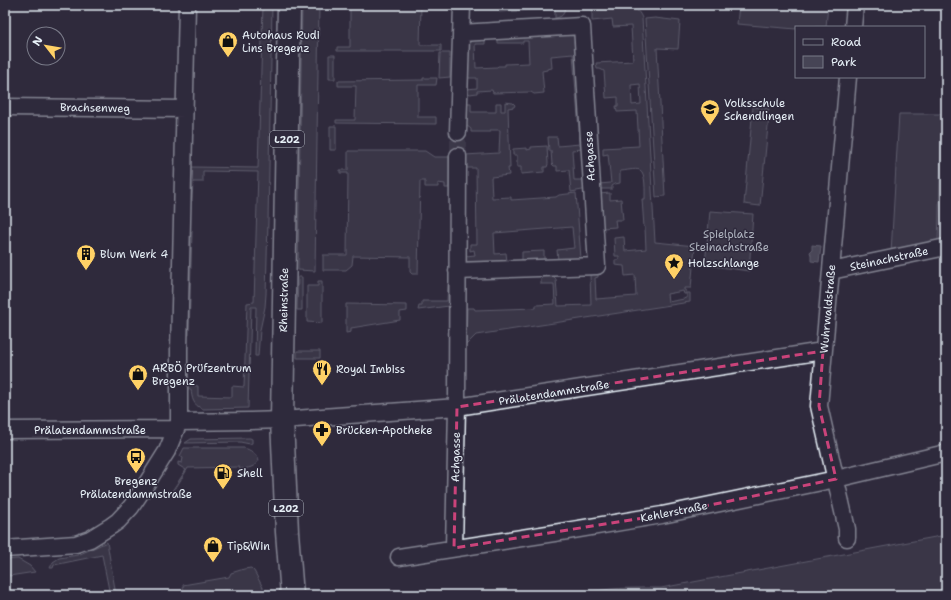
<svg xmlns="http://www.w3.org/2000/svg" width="951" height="600" font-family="'Shantell Sans',sans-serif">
<rect width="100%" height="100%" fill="#2f2a3d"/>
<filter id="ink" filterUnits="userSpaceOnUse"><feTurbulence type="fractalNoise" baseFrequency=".025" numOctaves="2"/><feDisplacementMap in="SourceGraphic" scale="8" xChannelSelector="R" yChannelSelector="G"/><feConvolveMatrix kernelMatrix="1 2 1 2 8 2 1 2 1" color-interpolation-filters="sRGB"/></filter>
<g filter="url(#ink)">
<path fill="#464455" stroke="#979aa6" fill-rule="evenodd" d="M263 5H272L268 221 266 294 265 307 260 330 258 356H255L256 307H251L248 408 203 409C193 405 192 399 191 389H187V367L188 365V385L198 386V396L232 397V386L244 387 247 303 254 302 258 172 203 171V182H193L192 201 191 199 192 167 258 168Z
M302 5H319L315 271 298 270Z
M350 5H421L420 45H441V51H337V47H350Z
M499 5H565C564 13 564 17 555 18V9L499 12Z
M739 5H828L826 27H796V29L737 24Z
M632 8C637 9 640 13 642 18L655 242 695 246 691 288H684V290H686V294H684L683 291 667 294 668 302 684 299 685 298H687V293H690V302L476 335 466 345 467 308H474L475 310 536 308V305L555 304 554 284H541V279L543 277H554L556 279 558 306 591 305 590 274 598 273V277L595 278 596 299 636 296 635 275 625 276 624 266 615 265V260H619V256H615L614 238 624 237 625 251 646 249 645 227H644L642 199H645C645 192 646 173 640 170 635 168 625 171 620 171V183L615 184 612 186V189H599V184L611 183 608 154 603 155V148L639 146 637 111 617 112 616 106H618V97L606 98 604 71 600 69H597L596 63 633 61 631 26 613 27 612 19 592 21V10ZM640 84 641 104 632 105 631 85Z
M655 18 680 21 678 49 657 48 665 196 656 197 645 19Z
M576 32 583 149 572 150 574 180H588V189L571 192 569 170 557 171V166H554L552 164 551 151H549L548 137H557L558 146 580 144 573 54 551 56 552 68 547 69V70L542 71 544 93 534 94 531 92 493 93 492 90 477 91V93L470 94 467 92V89L477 88V78H468V40L485 38V44H475L476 68 497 67 498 66H505V64L529 63 528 41H523V43H498V37Z
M440 53H450V77L439 78Z
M329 55H335V79H329Z
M423 78H437L436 85H418V117H436V124L336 123V120H355L356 86H338V81L423 80Z
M505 102 513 103 515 105 514 107 508 108 510 168H508L509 175 491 177 492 198 511 197V200L556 197 559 195 576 193 581 259 558 260 557 250 574 248 572 227 494 233 495 254 506 253 507 262 466 263V256L475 255 474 250 470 251V244H477L476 168H465V155L499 153 500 130H491V132H471V129L466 125V105L468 103H471V112H496V103H501V111H505Z
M753 107 769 109V111H763V115L769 116 760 206 744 204Z
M899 114H942L938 243 891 253Z
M330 126H336V150H330Z
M547 146 548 164 547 167H544V172L521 174V167H517V155H513V149L527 148V150L531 149V147Z
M348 151H425L434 157H449V188H445V184L438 183V187H425V181H420L418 274H412L410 272V257L353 256 352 265 346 270H323V255H347L348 173H340V170H348Z
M610 193V200L621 199 623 220H615L616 227 602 228 599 194Z
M710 211 753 214 749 271 705 265Z
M192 231 189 335H188L190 234Z
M544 251V261H522V252Z
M298 277H302V310H297Z
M318 281H322V323L307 322V286H318Z
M448 282H449V306L418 310 419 306H422V301H447Z
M346 304 407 305V311L400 312V320L351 328V332L346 333Z
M297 351H320V358H297Z
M250 438 252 439V443L250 444 240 442 185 443 191 439Z
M184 448H244C251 450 256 454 259 460 254 468 249 468 240 469L239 467 188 468 172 494 168 497 186 470 178 465V462L182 463 183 458 180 456Z
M946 535V595H578C606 587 633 588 661 588Z
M107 542 115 589V595H86L109 590 102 555 54 565 53 568H50L53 562 59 558 78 555Z
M18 559 30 566 35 572 9 576V574H5V560Z
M251 568 254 571 267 595H228L227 590 196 595H184L183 585 229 577 231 573 244 569Z"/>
<path fill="#696978" stroke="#9c9fab" d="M812 245 821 246 819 262 811 261V255L810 252 812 250Z"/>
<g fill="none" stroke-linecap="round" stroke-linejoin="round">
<path stroke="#4b4859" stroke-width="16" stroke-dasharray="16 8" stroke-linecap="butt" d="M458 156V132"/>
<g stroke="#e8f1f8" stroke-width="19">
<path id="street" d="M853 27 855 5
M5 107 185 109
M458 132 462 5
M457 271 597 266 582 26 461 33
M831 271 946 247
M179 422 250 421 282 420 457 407 823 351
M5 430 176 429
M847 538V529L819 406 848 77
M454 548 457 407 458 156
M5 549 76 544 90 539 111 526 118 521 131 507 145 486 167 451 179 422V350L187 5
M399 557 567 531 662 515 836 479 946 453"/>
</g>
<g stroke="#e8f1f8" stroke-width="25">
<path id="primary" d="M289 5 282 420 287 532 292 595"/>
</g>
<use href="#street" stroke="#2f2a3d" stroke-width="16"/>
<use href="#primary" stroke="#2f2a3d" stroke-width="22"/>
</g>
</g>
<path d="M0 0H951V600H0ZM823 351 819 406 836 479 662 515 454 548 457 407Z" fill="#2f2a3d" fill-opacity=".55" fill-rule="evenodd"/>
<path fill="none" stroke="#ca437a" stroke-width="3" stroke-dasharray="8 5" stroke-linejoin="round" d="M823 351 819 406 836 479 662 515 454 548 457 407Z"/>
<defs>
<g id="shop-pin" transform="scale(1)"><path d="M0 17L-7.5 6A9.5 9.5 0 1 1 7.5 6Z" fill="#ffd166" stroke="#2f2a3d"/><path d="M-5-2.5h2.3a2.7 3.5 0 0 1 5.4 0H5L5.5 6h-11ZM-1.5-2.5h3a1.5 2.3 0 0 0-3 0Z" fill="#111"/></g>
<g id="school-pin" transform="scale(1)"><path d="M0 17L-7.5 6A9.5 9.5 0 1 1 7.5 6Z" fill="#ffd166" stroke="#2f2a3d"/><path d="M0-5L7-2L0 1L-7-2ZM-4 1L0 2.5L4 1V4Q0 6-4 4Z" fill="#111"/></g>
<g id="building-pin" transform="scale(1)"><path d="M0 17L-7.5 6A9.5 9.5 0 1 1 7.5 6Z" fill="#ffd166" stroke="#2f2a3d"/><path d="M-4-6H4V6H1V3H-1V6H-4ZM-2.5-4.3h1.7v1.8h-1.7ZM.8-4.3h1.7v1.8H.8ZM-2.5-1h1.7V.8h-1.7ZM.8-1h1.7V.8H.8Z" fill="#111"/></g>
<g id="sight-pin" transform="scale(1)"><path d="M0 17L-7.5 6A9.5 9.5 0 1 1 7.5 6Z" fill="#ffd166" stroke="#2f2a3d"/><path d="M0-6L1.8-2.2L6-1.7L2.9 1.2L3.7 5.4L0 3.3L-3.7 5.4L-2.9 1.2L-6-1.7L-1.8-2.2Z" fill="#111"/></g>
<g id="restaurant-pin" transform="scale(1)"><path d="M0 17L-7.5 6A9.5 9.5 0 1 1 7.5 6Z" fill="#ffd166" stroke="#2f2a3d"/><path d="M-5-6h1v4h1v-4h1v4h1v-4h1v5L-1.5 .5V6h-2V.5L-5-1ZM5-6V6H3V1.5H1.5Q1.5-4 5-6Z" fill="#111"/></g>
<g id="pharmacy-pin" transform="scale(1)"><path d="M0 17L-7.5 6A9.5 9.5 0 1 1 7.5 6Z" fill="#ffd166" stroke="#2f2a3d"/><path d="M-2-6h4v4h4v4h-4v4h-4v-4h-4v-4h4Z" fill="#111"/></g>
<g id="bus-pin" transform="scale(1)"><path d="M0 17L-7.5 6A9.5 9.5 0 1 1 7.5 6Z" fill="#ffd166" stroke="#2f2a3d"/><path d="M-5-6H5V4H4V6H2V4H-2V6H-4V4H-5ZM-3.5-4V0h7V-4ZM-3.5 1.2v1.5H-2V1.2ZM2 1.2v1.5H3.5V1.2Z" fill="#111"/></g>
<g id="fuel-pin" transform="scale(1)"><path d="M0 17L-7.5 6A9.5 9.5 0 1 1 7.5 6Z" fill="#ffd166" stroke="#2f2a3d"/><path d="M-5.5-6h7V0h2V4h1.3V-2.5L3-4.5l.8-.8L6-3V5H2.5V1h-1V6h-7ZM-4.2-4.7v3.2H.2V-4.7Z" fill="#111"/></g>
</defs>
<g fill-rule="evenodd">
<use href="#shop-pin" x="228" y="41"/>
<use href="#school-pin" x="710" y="109"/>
<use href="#building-pin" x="86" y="254"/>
<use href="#sight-pin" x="674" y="263"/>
<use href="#restaurant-pin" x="322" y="369"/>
<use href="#shop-pin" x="138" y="374"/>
<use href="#pharmacy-pin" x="322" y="430"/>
<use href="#bus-pin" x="136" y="457"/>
<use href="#fuel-pin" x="223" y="473"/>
<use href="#shop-pin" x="213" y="546"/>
</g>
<g text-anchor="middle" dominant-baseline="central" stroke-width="3" stroke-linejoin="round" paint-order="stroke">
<g fill="#2f2a3d" stroke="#b0b5c0" stroke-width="1">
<rect x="270" y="131" width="34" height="16" rx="3"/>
<rect x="269" y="500" width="34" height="16" rx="3"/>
</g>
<g font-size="10" font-weight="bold" fill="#e8f1f8">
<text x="287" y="139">L202</text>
<text x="286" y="508">L202</text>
</g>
<g font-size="11" fill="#e8f1f8" stroke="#2f2a3d" text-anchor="start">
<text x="242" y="35">Autohaus Rudi<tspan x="242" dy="13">Lins Bregenz</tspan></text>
<text x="724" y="103">Volksschule<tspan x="724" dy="13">Schendlingen</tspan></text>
<text x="100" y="254">Blum Werk 4</text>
<text x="688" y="263">Holzschlange</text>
<text x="152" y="368">ARBÖ Prüfzentrum<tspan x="152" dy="13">Bregenz</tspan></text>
<text x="336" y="369">Royal Imbiss</text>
<text x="336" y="430">Brücken-Apotheke</text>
<text x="237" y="473">Shell</text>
<text x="136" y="481" text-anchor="middle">Bregenz<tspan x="136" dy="13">Prälatendammstraße</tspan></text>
<text x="227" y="546">Tip&amp;Win</text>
</g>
<g font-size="11" fill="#e8f1f8" stroke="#2f2a3d">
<text transform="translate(95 108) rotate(1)">Brachsenweg</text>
<text transform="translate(590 156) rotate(-93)">Achgasse</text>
<text transform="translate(889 259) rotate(-12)">Steinachstraße</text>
<text transform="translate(284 300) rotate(-89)">Rheinstraße</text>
<text transform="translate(828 309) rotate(-85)">Wuhrwaldstraße</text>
<text transform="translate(554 393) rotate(-9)">Prälatendammstraße</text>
<text x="90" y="430">Prälatendammstraße</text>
<text transform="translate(456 457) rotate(-89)">Achgasse</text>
<text transform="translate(674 512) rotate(-11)">Kehlerstraße</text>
</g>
<g font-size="11" fill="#afb4bf" stroke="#2f2a3d">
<text x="729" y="234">Spielplatz<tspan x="729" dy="13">Steinachstraße</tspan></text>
</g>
</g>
<rect width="951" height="600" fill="none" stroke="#2f2a3d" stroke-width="20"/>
<rect x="10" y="10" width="931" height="580" fill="none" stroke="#e8f1f8" stroke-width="1.5" filter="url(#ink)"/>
<rect x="795" y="26" width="130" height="52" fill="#2f2a3d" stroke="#797a88"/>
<rect x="803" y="39" width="20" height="6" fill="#2f2a3d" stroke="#797a88"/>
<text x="831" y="46" font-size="12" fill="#e8f1f8">Road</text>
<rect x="803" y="56" width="20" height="12" fill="#464455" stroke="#797a88"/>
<text x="831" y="66" font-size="12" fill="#e8f1f8">Park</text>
<g transform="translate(46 46) rotate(301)"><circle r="19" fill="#2f2a3d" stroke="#797a88"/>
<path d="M0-3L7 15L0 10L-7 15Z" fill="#ffd166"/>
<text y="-6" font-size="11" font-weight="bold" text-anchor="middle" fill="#e8f1f8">N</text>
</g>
</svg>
